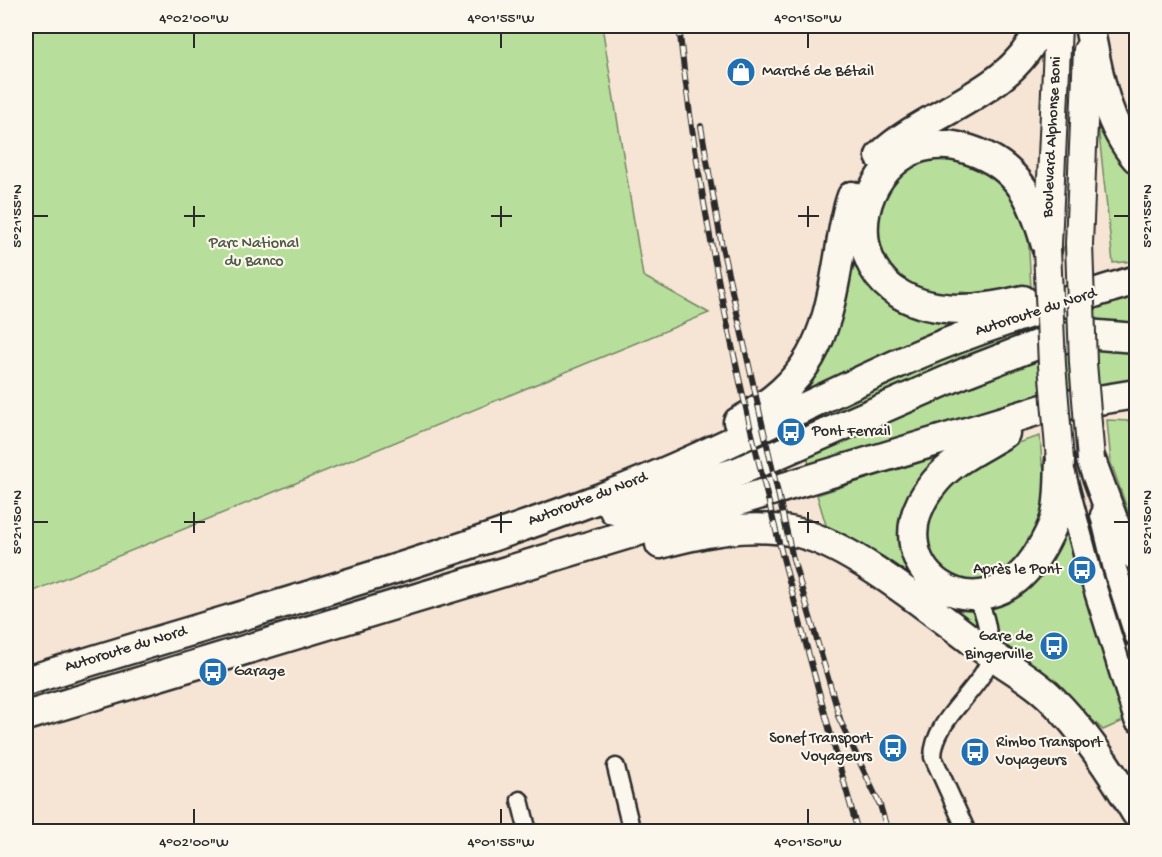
<svg xmlns="http://www.w3.org/2000/svg" width="1162" height="857" font-family="'Gochi Hand',sans-serif">
<rect width="100%" height="100%" fill="#f6e5d4"/>
<filter id="ink" filterUnits="userSpaceOnUse"><feTurbulence type="fractalNoise" baseFrequency=".0167" numOctaves="2"/><feDisplacementMap in="SourceGraphic" scale="12" xChannelSelector="R" yChannelSelector="G"/><feConvolveMatrix kernelMatrix="1 2 1 2 8 2 1 2 1" color-interpolation-filters="sRGB"/></filter>
<g filter="url(#ink)">
<path fill="#b7df9b" stroke="#718563" stroke-width="1.5" d="M26 26H602L643 276 709 313 26 594Z
M1097 116 1136 171V261L1113 263Z
M931 153 993 167 1018 204 1028 234 1031 288 988 294 960 292 963 322 793 398 850 239 883 188Z
M1136 289V385L810 468 798 421 922 360Z
M1136 411V594L1126 550 1134 528 1111 463 1107 420 1130 421Z
M1040 436 1042 463 1069 534 1123 721 1103 730 1067 695 829 535 817 495 960 448 1011 445Z"/>
<g fill="none" stroke-linecap="round" stroke-linejoin="round">
<g stroke="#2b2b2b" stroke-width="21">
<path id="minor" d="M616 767 632 832
M520 800 528 832
M967 832 933 757C934 718 978 694 991 657 993 651 990 641 988 634 986 618 983 609 974 596"/>
</g>
<g stroke="#2b2b2b" stroke-width="27">
<path id="secondary" d="M1064 474 1089 569 1136 720
M1102 515 1115 569 1136 635"/>
</g>
<g stroke="#2b2b2b" stroke-width="30">
<path id="primary" d="M1048 244 1058 26
M1079 244 1087 50"/>
</g>
<g stroke="#2b2b2b" stroke-width="33">
<path id="motorway" d="M1089 26C1098 71 1105 122 1136 158
M880 156C929 109 1014 94 1040 26
M1023 300C796 358 843 107 970 150 1021 167 1034 202 1047 249
M738 422C810 382 825 341 838 263 842 241 844 217 852 196
M1005 433C981 448 954 459 935 482 865 564 981 649 1039 552 1045 542 1051 531 1055 519 1060 501 1059 480 1060 460
M1091 460 1118 533 1136 556
M614 510 737 472 964 373 1044 342 1086 334 1136 338
M660 544C704 532 752 522 799 533 854 546 935 614 983 649 1005 665 1030 678 1049 696 1084 730 1111 771 1136 813
M26 681C218 621 414 569 603 497 710 456 812 401 917 355 988 324 1063 303 1136 280
M26 716 1043 409 1136 394"/>
</g>
<use href="#minor" stroke="#fbf7ec" stroke-width="16"/>
<use href="#secondary" stroke="#fbf7ec" stroke-width="22"/>
<use href="#primary" stroke="#fbf7ec" stroke-width="26"/>
<use href="#motorway" stroke="#fbf7ec" stroke-width="28"/>
<g stroke="#2b2b2b" stroke-width="6">
<path id="rail" d="M679 26C708 300 784 567 858 832
M701 126 722 247 793 559 841 722
M838 716 880 805 888 832"/>
</g>
<use href="#rail" stroke="#fbf7ec" stroke-width="4" stroke-dasharray="11" stroke-linecap="butt"/>
<g stroke="#2b2b2b" stroke-width="30" stroke-linecap="butt">
<path id="primary-bridge" d="M1079 244 1083 363 1091 460
M1047 249 1052 365 1060 460"/>
</g>
<use href="#primary-bridge" stroke="#fbf7ec" stroke-width="26"/>
</g>
</g>
<path fill="none" stroke="#2b2b2b" stroke-width="2" d="M194 33V48M501 33V48M808 33V48M194 206V227M501 206V227M808 206V227M33 216H48M184 216H205M491 216H512M798 216H819M1114 216H1129M194 512V533M501 512V533M808 512V533M33 522H48M184 522H205M491 522H512M798 522H819M1114 522H1129M194 809V824M501 809V824M808 809V824"/>
<defs>
<g id="shop-disc" transform="scale(1.5)"><circle r="9.5" fill="#1f6fb2" stroke="#fbf7ec"/><path d="M-5-2.5h2.3a2.7 3.5 0 0 1 5.4 0H5L5.5 6h-11ZM-1.5-2.5h3a1.5 2.3 0 0 0-3 0Z" fill="#fff"/></g>
<g id="bus-disc" transform="scale(1.5)"><circle r="9.5" fill="#1f6fb2" stroke="#fbf7ec"/><path d="M-5-6H5V4H4V6H2V4H-2V6H-4V4H-5ZM-3.5-4V0h7V-4ZM-3.5 1.2v1.5H-2V1.2ZM2 1.2v1.5H3.5V1.2Z" fill="#fff"/></g>
</defs>
<g fill-rule="evenodd">
<use href="#shop-disc" x="741" y="72"/>
<use href="#bus-disc" x="791" y="432"/>
<use href="#bus-disc" x="1082" y="570"/>
<use href="#bus-disc" x="1054" y="646"/>
<use href="#bus-disc" x="213" y="672"/>
<use href="#bus-disc" x="893" y="748"/>
<use href="#bus-disc" x="975" y="752"/>
</g>
<g text-anchor="middle" dominant-baseline="central" stroke-width="4.5" stroke-linejoin="round" paint-order="stroke">
<g font-size="16" fill="#2b2b2b" stroke="#fbf7ec" text-anchor="start">
<text x="762" y="72">Marché de Bétail</text>
<text x="812" y="432">Pont Ferrail</text>
<text x="1061" y="570" text-anchor="end">Après le Pont</text>
<text x="1033" y="637" text-anchor="end">Gare de<tspan x="1033" dy="18">Bingerville</tspan></text>
<text x="234" y="672">Garage</text>
<text x="872" y="739" text-anchor="end">Sonef Transport<tspan x="872" dy="18">Voyageurs</tspan></text>
<text x="996" y="743">Rimbo Transport<tspan x="996" dy="18">Voyageurs</tspan></text>
</g>
<g font-size="16" fill="#2b2b2b" stroke="#fbf7ec">
<text transform="translate(1053 137) rotate(-87)">Boulevard Alphonse Boni</text>
<text transform="translate(1036 313) rotate(-18)">Autoroute du Nord</text>
<text transform="translate(588 500) rotate(-21)">Autoroute du Nord</text>
<text transform="translate(126 650) rotate(-17)">Autoroute du Nord</text>
</g>
<g font-size="16" fill="#4e5847" stroke="#fbf7ec">
<text x="254" y="244">Parc National<tspan x="254" dy="18">du Banco</tspan></text>
</g>
</g>
<rect width="1162" height="857" fill="none" stroke="#fbf7ec" stroke-width="66"/>
<rect x="33" y="33" width="1096" height="791" fill="none" stroke="#2b2b2b" stroke-width="2"/>
<g font-size="15" text-anchor="middle" fill="#2b2b2b">
<text x="194" y="22">4°02'00"W</text>
<text x="501" y="22">4°01'55"W</text>
<text x="808" y="22">4°01'50"W</text>
<text transform="translate(16 216) rotate(-90)" y="5">5°21'55"N</text>
<text transform="translate(1146 216) rotate(-90)" y="5">5°21'55"N</text>
<text transform="translate(16 522) rotate(-90)" y="5">5°21'50"N</text>
<text transform="translate(1146 522) rotate(-90)" y="5">5°21'50"N</text>
<text x="194" y="846">4°02'00"W</text>
<text x="501" y="846">4°01'55"W</text>
<text x="808" y="846">4°01'50"W</text>
</g>
</svg>
